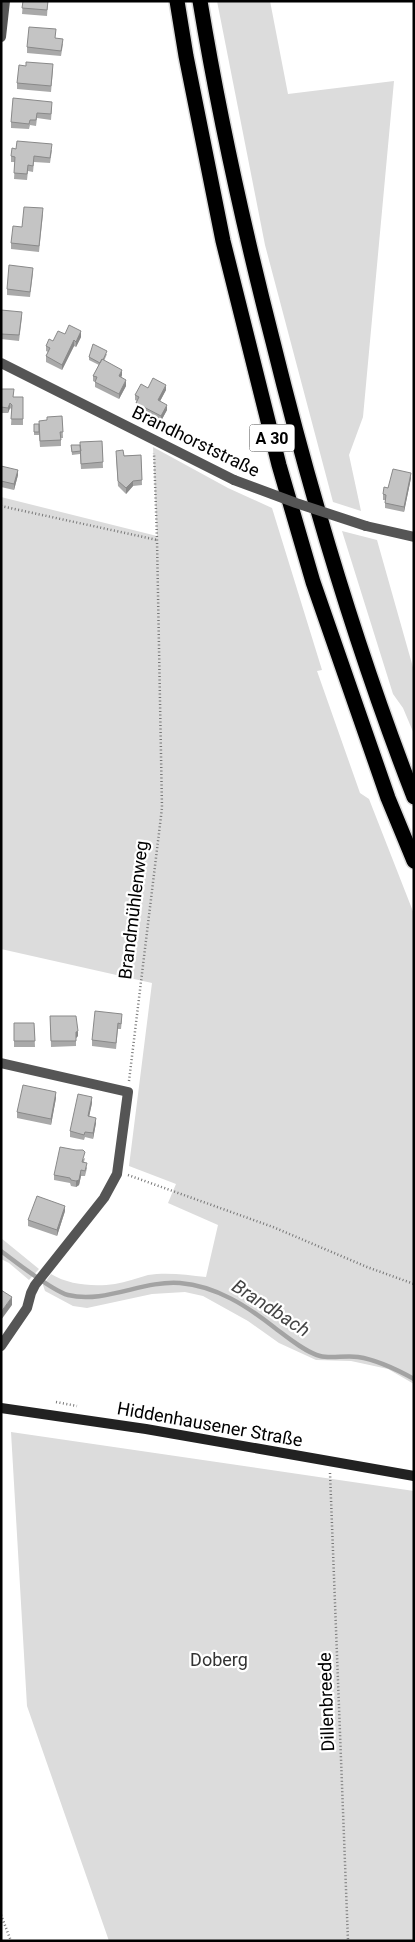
<svg xmlns="http://www.w3.org/2000/svg" width="415" height="1942" font-family="Roboto,sans-serif">
<rect width="100%" height="100%" fill="#fff"/>
<path fill="#dcdcdc" d="M217 1H270L288 94 394 81 363 417 349 455 361 511 333 502 265 245Z
M153 447 228 488 272 508 322 670 317 671 360 793 369 799 414 914V1384L388 1369 351 1361 316 1360 279 1343 248 1321 203 1296 185 1292 152 1294 87 1308 73 1306 45 1291 43 1285 51 1274C69 1285 94 1287 115 1284 126 1282 137 1278 148 1275 167 1272 187 1275 206 1277L218 1225 168 1203 176 1184 129 1166 152 983 1 949V497L157 536Z
M342 531 377 540 414 671V734L403 708 393 694Z
M1 1238 39 1269 29 1280 9 1263 1 1259Z
M11 1432 414 1491V1941H109L27 1706Z"/>
<g fill="none" stroke-linecap="round" stroke-linejoin="round">
<path stroke="#a3a3a3" stroke-width="4.5" d="M1 1251C16 1262 52 1291 68 1295 105 1304 143 1280 180 1283 216 1286 247 1306 275 1328 287 1337 305 1352 320 1356 331 1359 345 1355 358 1357 378 1360 396 1369 414 1379"/>
<g stroke="#dbdbdb" stroke-width="18">
<path id="highway" d="M177 1 186 56 223 241 279 465 313 582 388 798 414 861
M200 1C219 116 244 229 273 342 311 496 356 648 414 797"/>
</g>
<path stroke="#777" stroke-width="2.5" stroke-dasharray="1 2.5" stroke-linecap="butt" d="M1 506 157 540
M129 1081 162 808 157 540 154 453
M128 1175 273 1227 367 1267 414 1284
M56 1402 77 1406
M330 1473 348 1941
M1 1915 11 1941"/>
<path stroke="#555" stroke-width="10" d="M1 37 5 1
M1 363 234 480
M366 526 414 537
M1 1063 128 1092 117 1174 104 1198 35 1285 31 1293 27 1308 1 1346"/>
<path stroke="#222" stroke-width="10" d="M1 1408 146 1429 414 1476"/>
<use href="#highway" stroke="#000" stroke-width="15"/>
<path stroke="#555" stroke-width="10" d="M234 480 296 503 366 526"/>
</g>
<path fill="#a9a9a9" d="M22 1H48L47 16 22 14 23 2Z
M56 38 63 44 61 56 27 53V47Z
M26 66 53 70 51 92 17 89V83Z
M52 107 51 120 37 118 36 126 30 125 29 129 11 128V122Z
M52 150 50 163 34 162 33 172 28 171 27 180 14 179 15 162H11V156Z
M43 214 39 252 11 249V243L22 227Z
M33 273 30 297 7 295V289Z
M1 310 22 317 19 341 1 339Z
M65 334 81 337 76 347 74 346 62 370 46 362V356L48 352 46 351V346Z
M107 354 104 361 122 375 121 378 126 386 119 399 95 387V382L93 381V376L99 365 89 360V357Z
M148 388 166 390 160 401 167 410 161 421 136 408V403L137 401 135 400V395Z
M1 389 13 397H23V425H11L12 410 10 408 8 413H1Z
M62 416 63 438H61V446L40 447 39 435H34V424H39L47 420Z
M102 441 103 468 81 469 80 454 72 455 71 445H80Z
M141 455 142 485 133 486 126 494 118 486 116 456Z
M1 466 18 475 14 490 1 487Z
M411 478 404 512 385 508V500H383V494L388 488Z
M50 1016 78 1036 76 1038V1046L51 1047Z
M122 1019 121 1029H118L116 1049 92 1046V1040Z
M14 1023H34L35 1047H14Z
M56 1098 51 1125 17 1118V1112Z
M92 1103 89 1116 96 1123 93 1139 85 1137 84 1140 70 1137V1131Z
M85 1158 84 1162 87 1168 85 1176H81L79 1185 76 1187 71 1186 70 1183 54 1180V1175Z
M65 1211 57 1236 28 1226V1220Z"/>
<path fill="#898989" d="M81 331V337L76 347V342Z
M74 340V346L62 370V365Z
M122 370V375L119 382V376Z
M126 380V386L119 399V394Z
M166 385V390L158 405V400Z
M10 403V408L8 413V408Z
M167 405V410L161 421V416Z
M18 470V475L14 490V484Z
M411 473V478L404 512V507Z
M133 481V486L126 494V488Z
M78 1031V1036L76 1038V1032Z
M56 1092V1098L51 1125V1119Z
M92 1097V1103L88 1122V1116Z
M96 1118V1123L93 1139V1133Z
M81 1170V1176L79 1185 76 1187V1181Z
M65 1206V1211L57 1236V1230Z
M12 1297V1305L1 1320V1312Z"/>
<path fill="#c4c4c4" stroke="#898989" d="M23 1H48L47 10 22 8Z
M29 27 56 29 55 38 63 39 61 51 27 47Z
M26 62 53 64 51 86 17 83 19 65 26 66Z
M13 98 52 102 51 114 37 113 36 120H30L29 124 11 122Z
M17 141 52 144 50 158 34 156 33 166 28 165 27 174 14 173 15 157 11 156 12 148 16 149Z
M24 207 43 208 39 246 11 243 13 226 22 227Z
M9 265 33 268 30 292 7 289Z
M1 310 22 312 19 335 1 334Z
M69 325 81 331 76 342 74 340 62 365 46 356 50 348 46 346 49 339 53 341 58 331 65 334Z
M93 344 107 351 103 360 102 359 100 363 89 357Z
M102 359 122 370 119 376 126 380 119 394 95 382 97 377 93 376Z
M153 378 166 385 158 400 167 405 161 416 136 403 139 397 135 395 141 384 148 388Z
M1 389H14L13 397H23V419H11L12 405 10 403 8 408 1 407Z
M62 416 63 432H60L61 440 40 441 39 421 47 420V417Z
M34 424H39V432H34Z
M102 441 103 462 81 464 80 442Z
M71 445H80L81 451 72 452Z
M123 450 124 456 141 455 142 480 133 481 126 488 118 481 116 451Z
M1 466 18 470 14 484 1 481Z
M393 469 411 473 404 507 385 503 386 495 383 494 384 487 388 488Z
M95 1011 122 1014 121 1024 118 1023 116 1043 92 1040Z
M50 1016H76L78 1031 76 1032V1041H51Z
M14 1023H34L35 1041H14Z
M23 1085 56 1092 51 1119 17 1112Z
M78 1094 92 1097 88 1116 96 1118 93 1133 85 1132 84 1135 70 1131Z
M60 1147 76 1150H83L85 1152 82 1162 87 1163 85 1171 81 1170 79 1180 76 1181 71 1180 70 1178 54 1175Z
M37 1196 65 1206 57 1230 28 1220Z
M1 1290 12 1297 1 1312Z"/>
<g text-anchor="middle" dominant-baseline="central" stroke-width="4.5" stroke-linejoin="round" paint-order="stroke">
<rect fill="#fff" stroke="#4c4c4c" stroke-width="1" x="249.5" y="424.5" width="45" height="27" rx="4"/>
<g font-size="16" font-weight="bold" fill="#000">
<text x="272" y="438">A 30</text>
</g>
<g font-size="18" fill="#000" stroke="#fff">
<text transform="translate(196 441) rotate(26)">Brandhorststraße</text>
<text transform="translate(133 910) rotate(-83)">Brandmühlenweg</text>
<text transform="translate(210 1424) rotate(10)">Hiddenhausener Straße</text>
<text transform="translate(326 1702) rotate(-92)">Dillenbreede</text>
</g>
<g font-size="18" fill="#333" stroke="#fff">
<text x="219" y="1659">Doberg</text>
</g>
<g font-size="19" font-style="italic" fill="#444" stroke="#fff">
<text transform="translate(271 1308) rotate(33)">Brandbach</text>
</g>
</g>
<rect width="415" height="1942" fill="none" stroke="#000000" stroke-width="5"/>
</svg>
